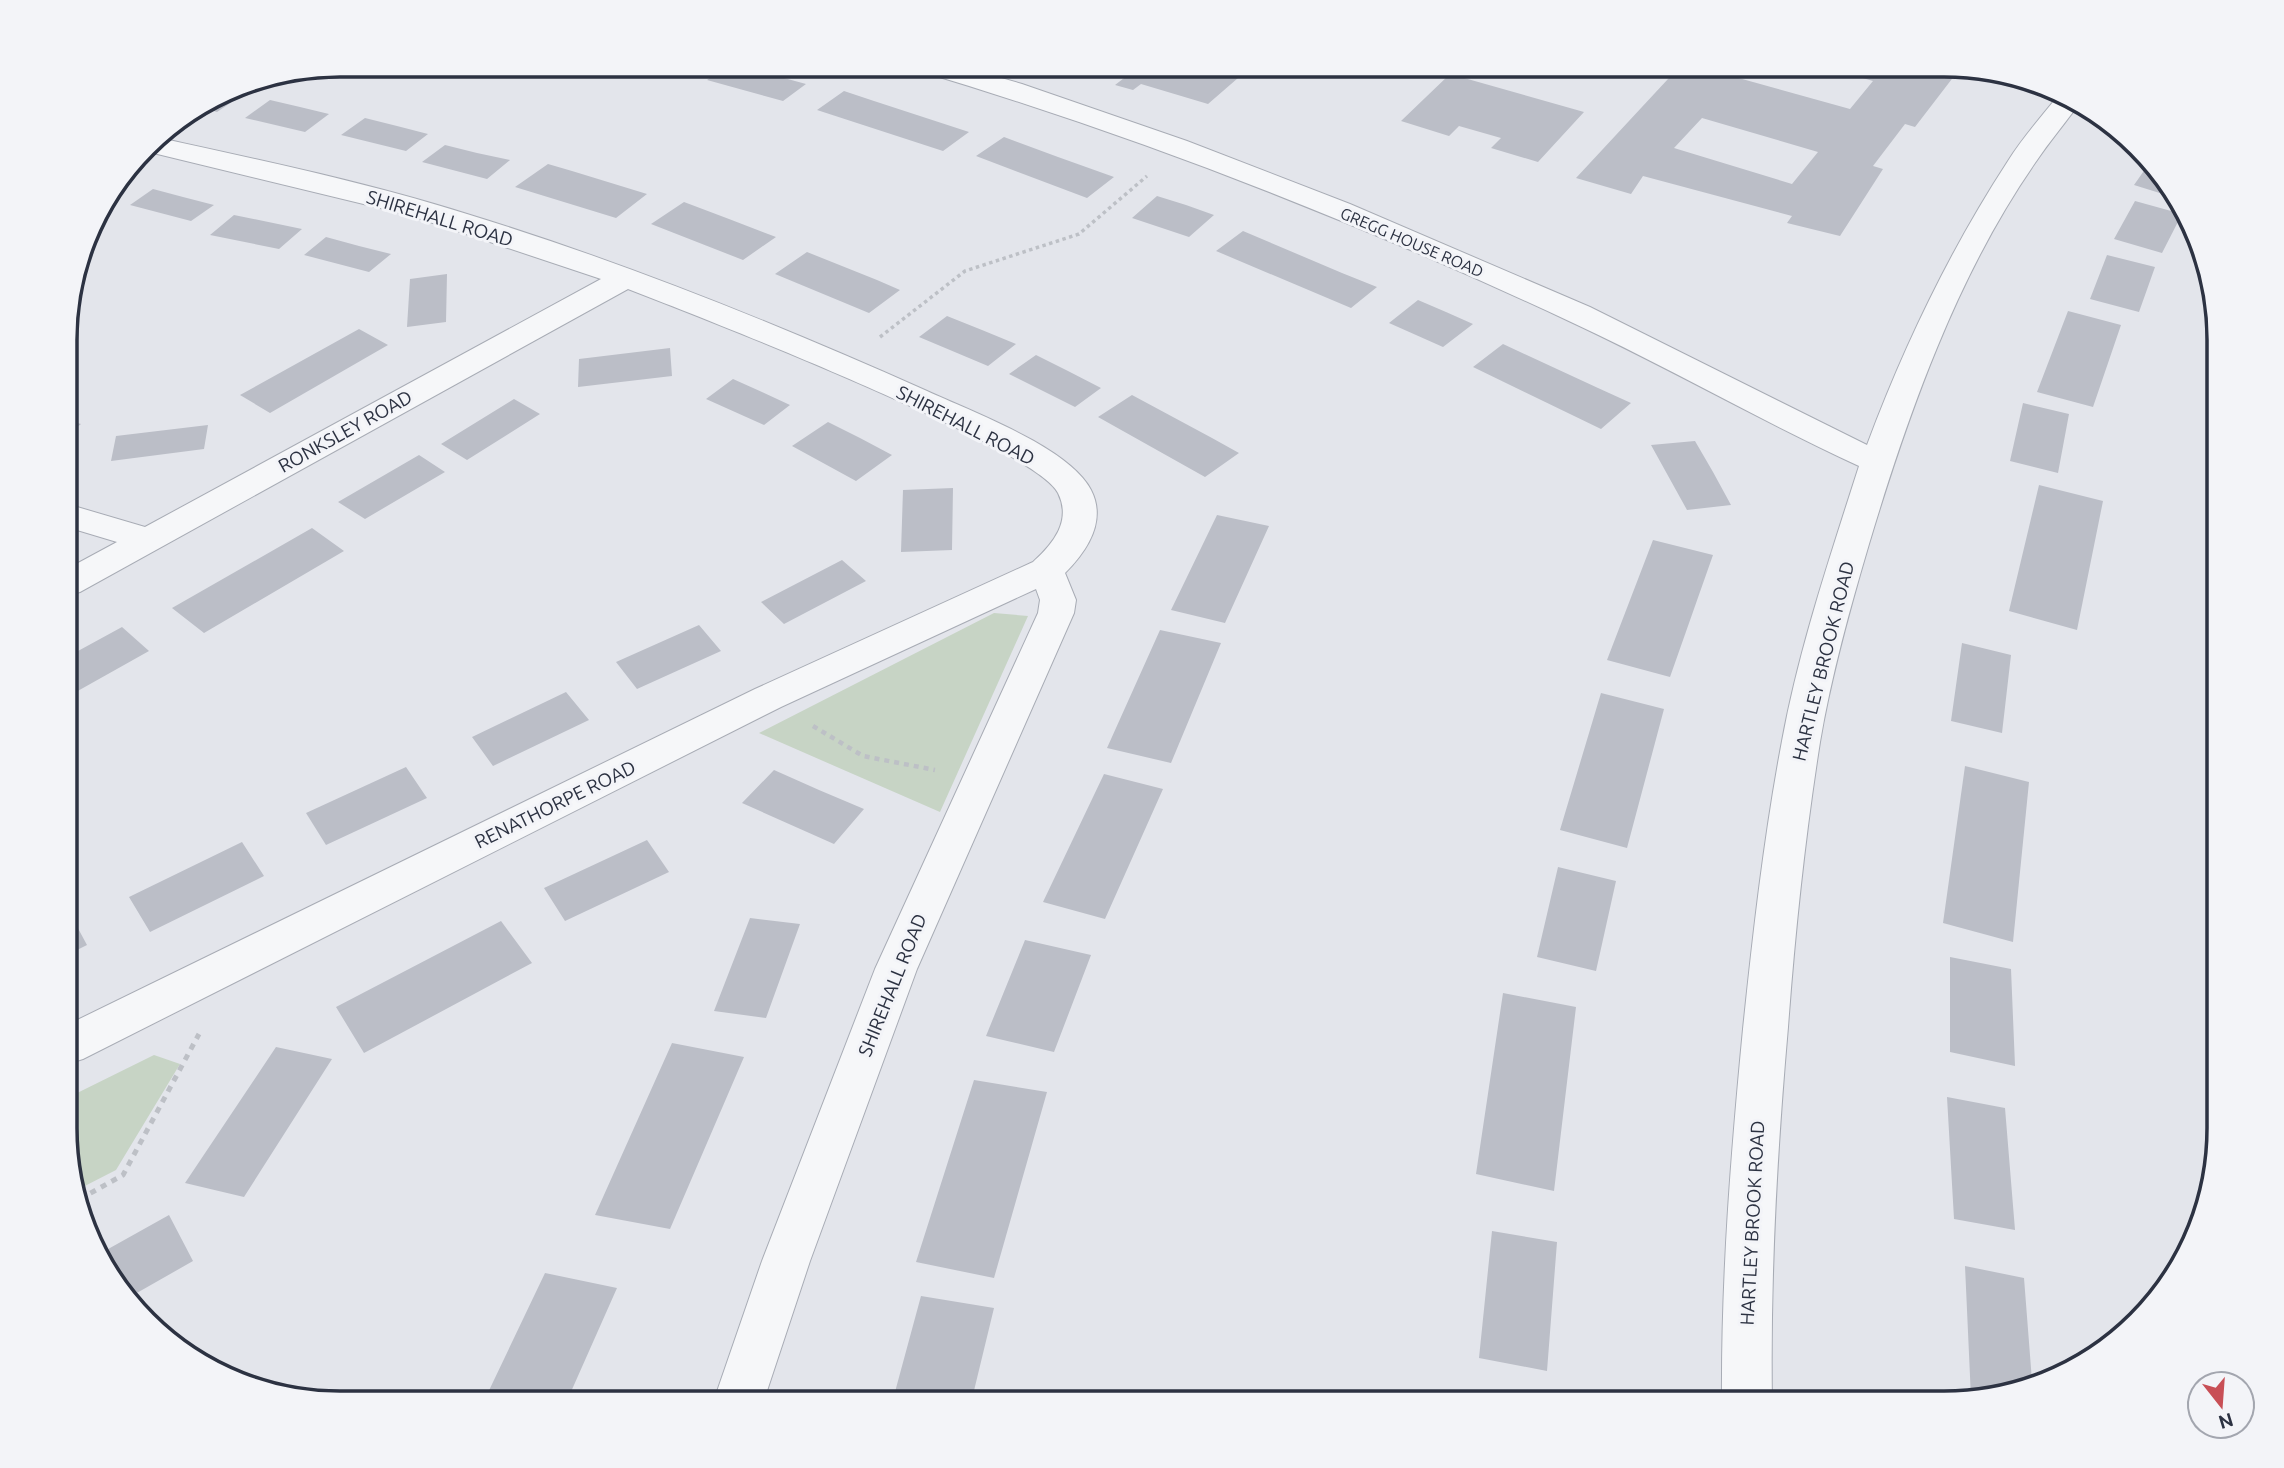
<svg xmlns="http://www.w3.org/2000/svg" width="2284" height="1468" font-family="Ubuntu,sans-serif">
<rect width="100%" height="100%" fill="#e3e5eb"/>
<path fill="#c7d4c5" d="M994 613 1028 616 940 812 759 733Z
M154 1055 180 1064 116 1170 77 1190 67 1164V1098Z"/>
<path fill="#bbbec7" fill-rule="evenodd" d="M728 65H737L806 84 783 101 707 80Z
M1141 65H1253L1208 104 1141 84 1133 90 1115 85Z
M1681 65H1746L1735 77 1850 109 1873 81 1818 65H1934L1958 71 1915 127 1905 124 1873 166 1883 169 1840 236 1787 223 1792 216 1643 176 1631 194 1576 178ZM1702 118 1818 152 1792 184 1674 148Z
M1450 74 1584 112 1538 162 1491 148 1501 138 1459 126 1449 136 1401 121Z
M226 91 242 95 217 112 200 107Z
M844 91 874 101 969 132 943 151 817 110Z
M270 100 300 107 329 114 305 132 245 118Z
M365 118 397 126 428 134 406 151 341 135Z
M1004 137 1058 157 1114 177 1087 198 976 156Z
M445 145 477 153 510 160 487 179 422 162Z
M548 164 572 171 647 194 616 218 515 187Z
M2148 165 2152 170 2179 199 2134 185Z
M153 189 183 197 214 205 191 221 130 205Z
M1157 196 1186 205 1214 215 1189 237 1132 218Z
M2135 201 2182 214 2162 253 2114 239Z
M684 202 729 219 776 237 743 260 651 224Z
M234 215 302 229 279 249 210 235Z
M1243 231 1342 273 1377 287 1351 308 1216 251Z
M326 237 359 246 391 254 369 272 304 255Z
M807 252 877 280 900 290 869 313 775 274Z
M2107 255 2155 267 2139 312 2090 299Z
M447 274 446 322 407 327 410 279Z
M1418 300 1446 312 1473 324 1443 347 1389 323Z
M2068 311 2121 325 2093 407 2037 392Z
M947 316 982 330 1016 344 988 366 919 337Z
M359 329 388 345 270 413 240 395Z
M1503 344 1598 388 1631 403 1601 429 1473 367Z
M670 348 672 376 578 387 579 359Z
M1036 355 1068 371 1101 388 1075 407 1009 374Z
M733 379 762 392 790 405 764 425 706 399Z
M1132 395 1212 438 1239 453 1205 477 1098 417Z
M514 399 540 414 467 460 441 444Z
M2023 403 2069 414 2058 473 2010 461Z
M67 420 81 424 67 435Z
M828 422 860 438 892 455 856 481 792 446Z
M208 425 204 449 111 461 116 436Z
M1695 441 1713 472 1731 505 1687 510 1651 445Z
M419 455 445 472 365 519 338 502Z
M2039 485 2103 501 2077 630 2009 611Z
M953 488 952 550 901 552 903 490Z
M1217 515 1269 526 1225 623 1171 610Z
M312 528 344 551 204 633 172 608Z
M1653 540 1713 555 1670 677 1607 660Z
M842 560 866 581 784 624 761 602Z
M699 625 721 651 637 689 616 662Z
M122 627 149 651 67 697V657Z
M1160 630 1221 643 1171 763 1107 748Z
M1962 643 2011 655 2002 733 1951 721Z
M566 692 589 720 493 766 472 737Z
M1601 693 1664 709 1627 848 1560 830Z
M1965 766 2029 782 2013 942 1943 923Z
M406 767 427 798 326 845 306 813Z
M774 770 819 790 864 809 834 844 742 803Z
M1104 774 1163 789 1105 919 1043 902Z
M647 840 669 872 565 921 544 888Z
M242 842 264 876 150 932 129 897Z
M1558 867 1616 881 1596 971 1537 957Z
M67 908 87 945 67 955Z
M750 918 800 924 766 1018 714 1011Z
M501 921 532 963 364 1053 336 1007Z
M1025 940 1091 955 1054 1052 986 1036Z
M1950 957 2011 969 2015 1066 1950 1052Z
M1503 993 1576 1007 1554 1191 1476 1174Z
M672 1043 744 1057 670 1229 595 1215Z
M276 1047 332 1059 244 1197 185 1183Z
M974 1080 1047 1092 994 1278 916 1262Z
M1947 1097 2005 1108 2015 1230 1954 1219Z
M169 1215 193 1261 128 1298 111 1281 101 1253Z
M1492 1231 1557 1242 1547 1371 1479 1358Z
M1965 1266 2024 1278 2032 1381 1971 1398Z
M545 1273 617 1288 566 1403H483Z
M921 1296 994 1308 971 1403H892Z"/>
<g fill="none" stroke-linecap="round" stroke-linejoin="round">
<g stroke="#a8acb5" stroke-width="2">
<path id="minor" d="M916 65H956L1022 84 1187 141 1350 204 1590 307 1867 445C1904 346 1950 250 2008 161 2023 137 2043 115 2060 93L2080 103C2065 123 2049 142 2035 163 1957 275 1908 414 1869 544 1850 608 1831 676 1820 742 1805 837 1795 932 1788 1027 1777 1152 1770 1278 1772 1403H1722C1721 1278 1731 1153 1743 1029 1753 933 1764 836 1782 741 1799 648 1830 557 1859 466 1761 421 1668 367 1571 322 1360 223 1143 138 920 71Z
M155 137C260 160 365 182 467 214 624 262 777 324 927 391 970 411 1069 447 1091 490 1107 521 1087 551 1065 573L1076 600 1074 613 917 969 810 1261 763 1403H713L762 1261 875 969 1038 613 1040 600 1036 589 781 707 83 1059 67 1064V1025L755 689 1033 562C1053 544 1072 521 1058 493 1035 447 693 314 628 289L80 592 67 596V569L117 542 67 527V504L145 527 601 279 409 215 145 151Z"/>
</g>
<path stroke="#bdc0c6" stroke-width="3.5" stroke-dasharray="3.5 3.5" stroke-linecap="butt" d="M880 337 965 271 1079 234 1147 176"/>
<path stroke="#bdc0c6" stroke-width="4.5" stroke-dasharray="5 5" stroke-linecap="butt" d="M813 726 863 756 935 770"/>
<path stroke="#bdc0c6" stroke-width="5" stroke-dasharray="6 6" stroke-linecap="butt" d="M80 1199 123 1175 199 1034"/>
<use href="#minor" fill="#f6f7f9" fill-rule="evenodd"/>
</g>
<g text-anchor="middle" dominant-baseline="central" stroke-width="6" stroke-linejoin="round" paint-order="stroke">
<g font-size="16" fill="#2c3242" stroke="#f3f4f8">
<text transform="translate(1412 242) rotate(23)">GREGG HOUSE ROAD</text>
</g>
<g font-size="19" fill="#2c3242" stroke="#f3f4f8">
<text transform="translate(440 218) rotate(17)">SHIREHALL ROAD</text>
<text transform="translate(966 425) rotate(27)">SHIREHALL ROAD</text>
<text transform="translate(345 431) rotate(-29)">RONKSLEY ROAD</text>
<text transform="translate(1823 661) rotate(-76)">HARTLEY BROOK ROAD</text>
<text transform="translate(555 804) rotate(-26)">RENATHORPE ROAD</text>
<text transform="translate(892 985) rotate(-68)">SHIREHALL ROAD</text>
<text transform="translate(1752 1223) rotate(-87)">HARTLEY BROOK ROAD</text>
</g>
</g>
<path d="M0 0H2284V1468H0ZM340 77H1944A263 263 0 0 1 2207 340V1128A263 263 0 0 1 1944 1391H340A263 263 0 0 1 77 1128V340A263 263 0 0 1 340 77Z" fill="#f3f4f8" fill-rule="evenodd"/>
<path fill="none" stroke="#2c3242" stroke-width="3.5" d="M340 77H1944A263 263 0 0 1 2207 340V1128A263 263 0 0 1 1944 1391H340A263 263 0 0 1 77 1128V340A263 263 0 0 1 340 77Z"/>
<g transform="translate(2221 1405) rotate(163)"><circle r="33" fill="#f3f4f8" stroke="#a3a6af" stroke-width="2"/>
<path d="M0-5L12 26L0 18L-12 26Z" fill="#c84f56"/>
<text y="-10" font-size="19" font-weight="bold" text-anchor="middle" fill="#2c3242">N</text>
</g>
</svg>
